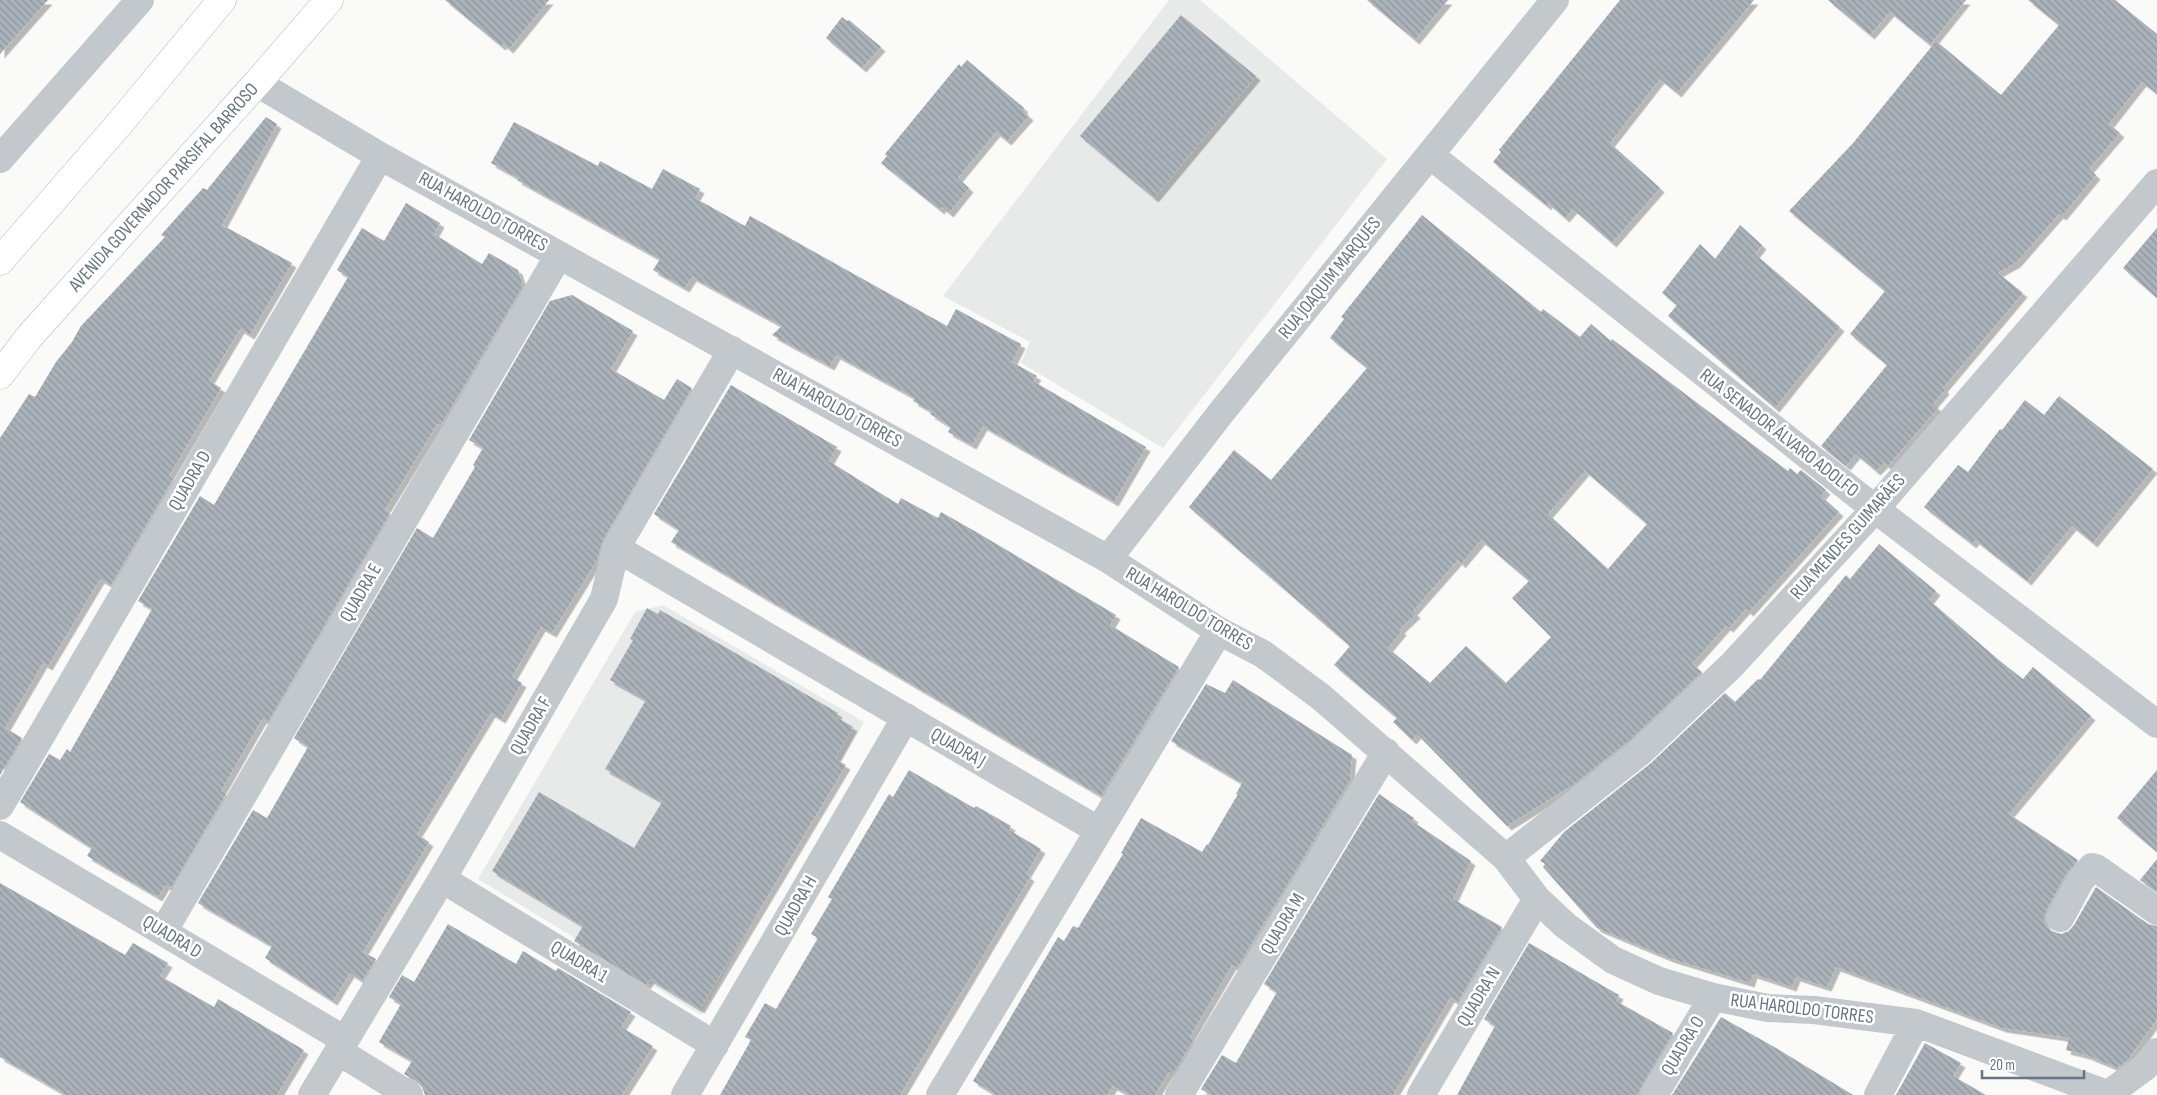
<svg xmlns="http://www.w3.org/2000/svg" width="2157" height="1095" font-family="'Sofia Sans Condensed',sans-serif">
<defs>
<pattern id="building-back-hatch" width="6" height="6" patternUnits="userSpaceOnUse" patternTransform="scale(1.25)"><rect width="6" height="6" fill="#aab3b9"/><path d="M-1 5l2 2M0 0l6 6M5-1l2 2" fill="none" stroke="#8e969c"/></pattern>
<filter id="shadow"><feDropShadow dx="4.5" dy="4.5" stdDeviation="0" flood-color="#0004"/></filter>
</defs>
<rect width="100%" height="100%" fill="#fafaf8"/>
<path fill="#e8e9e9" d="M1169 0H1200L1387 159 1163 448 1021 363 1030 342 943 296Z
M663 605 864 722 701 1015 478 879 635 612Z"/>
<path fill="url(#building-back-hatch)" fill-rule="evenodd" filter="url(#shadow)" d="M0 0H48L0 54Z
M445 0H549L509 49 503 44 501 46Z
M1367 0H1448L1415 40Z
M1620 0H1754L1677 93 1660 79 1610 143 1660 188 1612 243 1573 209 1565 218 1548 203 1547 206 1493 162 1501 152 1499 150Z
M1828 0H1966L1930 45 1890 12 1870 35Z
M2028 0H2115L2157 34V94L2142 82 2109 124 2120 133 2089 169 2096 175 2062 216 2059 214 2016 263 1998 273 2023 293 1943 388 1945 390 1933 404 1938 408 1926 422 1888 466 1884 463 1876 471 1856 454 1846 466 1821 446 1887 365 1850 334 1885 291 1789 211 1854 142 1936 41 2001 95 2059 25Z
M1181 15 1256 76 1154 198 1080 136Z
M842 17 847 21 849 20 881 47 862 68 826 38Z
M967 60 1024 108 1022 110 1029 116 1007 141 996 132 958 178 969 188 949 213 942 207 940 210 881 163 887 156 885 154 959 64 961 67Z
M266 117 277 124 222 225 292 263 250 335 240 329 209 381 221 388 169 476 173 479 111 585 100 579 48 666 43 663 5 728 22 738 0 775V438L29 394 35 397 56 362 72 342 81 326 165 237 161 235 203 188 207 190Z
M514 122 598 166 600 161 652 189 663 169 700 189 695 198 745 226 750 216 947 326 956 309 1021 344 1012 362 1037 376 1033 381 1146 447 1114 502 983 426 972 445 948 432 951 427 930 414 932 412 913 401 915 398 836 355 830 366 794 347 772 335 782 326 692 277 685 288 653 270 660 259 517 180 518 178 491 163Z
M406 203 440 223 434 234 482 264 489 253 518 270 523 286 441 425 438 423 385 510 390 513 268 722 263 719 261 721 221 791 226 794 171 888 165 885 158 897 87 856 92 848 20 802 49 754 60 760 67 749 70 752 152 609 138 601 200 496 214 505 348 277 337 270 362 228 384 241Z
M1422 215 1541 312 1543 309 1580 337 1591 324 1611 341 1612 339 1788 471 1790 468 1797 474 1801 470 1826 490 1821 496 1839 512 1749 612 1746 609 1729 628 1726 626 1692 664 1702 672 1630 740 1573 785 1507 826 1417 734 1412 740 1393 722 1397 718 1334 665 1350 646 1189 507 1234 450 1271 480 1367 368 1330 338 1344 319 1341 317ZM1585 471 1647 524 1608 569 1548 514ZM1481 540 1529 581 1512 598 1551 637 1506 683 1466 646 1430 683 1388 648 1402 631 1400 629 1416 614 1413 611 1458 560 1461 564Z
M1740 225 1762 245 1755 254 1840 327 1775 408 1668 316 1677 305 1662 293 1700 244 1715 259Z
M2157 228V298L2123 268Z
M572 295 633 331 611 369 664 400 677 379 692 388 603 540 597 560 552 633 541 627 512 677 522 683 501 719 491 713 417 834 429 842 363 952 376 959 362 981 350 973 333 1001 265 958 272 946 198 903 253 810 267 818 308 747 294 738 417 528 433 538 475 467 473 465 483 448 469 440 550 301Z
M731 385 837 447 829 461 864 483 898 504 901 498 938 518 941 512 978 533 1116 615 1110 625 1179 667 1101 796 671 542 679 530 654 514Z
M2059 396 2153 469 2093 543 2072 526 2027 581 1975 540 1972 544 1924 507 1958 465 1968 472 2000 429 2002 430 2025 400 2044 415Z
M1879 544 1936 591 1929 600 2000 661 2023 679 2033 667 2091 716 2009 814 2078 860 2066 874 2046 911 2044 919 2046 926 2052 931 2061 934 2069 931 2074 925 2096 887 2148 924 2157 926V1019L2127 1061 2117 1068 2086 1055 2066 1050 2069 1038 2002 1028 1836 967 1827 987 1796 977 1792 987 1753 974 1750 983 1669 958 1597 928 1543 867 1545 864 1540 861 1564 832 1651 763 1725 693 1735 702 1758 679 1760 680 1846 575 1850 579Z
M647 608 658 614 660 610 732 651 838 713 836 717 853 727 835 759 846 765 700 1009 650 979 646 985 574 941 583 926 492 871 539 792 634 848 662 802 605 769 646 700 610 680 633 640 630 639Z
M1233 680 1352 755 1350 776 1352 777 1237 968 1232 965 1190 1037 1194 1039 1173 1074 1169 1072 1155 1095H1129L1113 1086 1107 1095H996L973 1081 1058 937 1064 941 1073 926 1078 928 1123 854 1121 853 1141 818 1202 852 1207 844 1208 845 1238 794H1236L1242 783 1171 741 1206 684 1225 693Z
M909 770 974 808 976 806 1011 826 1009 830 1041 849 1026 874 1030 877 900 1095H720L751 1040 745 1037 765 1003 776 1009 818 938 811 934 832 899 828 897 889 794 893 797Z
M2157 770V852L2117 818Z
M1379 794 1414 818 1412 821 1471 861 1453 899 1502 927 1458 1002 1450 998 1393 1095H1211L1201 1089 1222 1055 1236 1063 1277 992 1264 984Z
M2157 859V892L2140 880Z
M0 883 125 955 133 943 168 963 160 976 214 1007 218 999 304 1050 277 1095H66L0 1057Z
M448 924 516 964 523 951 556 971 558 968 631 1012 621 1027 653 1046 622 1095H425L422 1087 418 1082 404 1074 412 1061 379 1042 401 1004 389 997 402 975 414 982Z
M1529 943 1619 995 1616 1001 1673 1033 1641 1087 1638 1095H1457L1495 1026 1484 1019Z
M1721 1017 1776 1048 1853 1095H1672Z
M1925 1043 1961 1063 1953 1076 1986 1095H1896Z"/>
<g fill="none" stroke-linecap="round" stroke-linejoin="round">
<g stroke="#b5babe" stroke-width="29">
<g id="major">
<path d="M0 261 120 123 222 0"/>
<path id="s1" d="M0 375 29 337 257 83 329 0"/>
</g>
</g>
<path stroke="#c3c8cc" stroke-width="28" d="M257 83 380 156 1108 559 1219 631 1263 654 1321 697 1506 858 1537 899 1566 926 1613 960 1659 981 1713 997 1768 1008 1814 1010 1916 1023 2107 1094
M1430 155 1875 509 2157 724
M0 159 140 0
M616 548 1098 830
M1108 559 1220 414 1555 0
M0 806 380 156
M0 835 345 1040
M1506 858 1640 752 1732 665 1875 509 2157 183
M442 879 715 1045
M2060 918 2080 881 2092 867 2096 868 2157 911
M163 932 559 255
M338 1051 409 1095
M312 1095 442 879 604 599 616 548 732 350
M685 1095 906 717
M940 1095 1219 631
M1179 1095 1386 752
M1421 1095 1537 899
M1654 1095 1713 997
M1878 1095 1916 1023
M2107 1095 2145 1067 2157 1052"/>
<use href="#major" stroke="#fff" stroke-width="28"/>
</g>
<g text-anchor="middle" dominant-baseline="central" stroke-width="5" stroke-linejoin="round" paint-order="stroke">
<g font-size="19" fill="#657683" stroke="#fff">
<text stroke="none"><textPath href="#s1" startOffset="249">AVENIDA GOVERNADOR PARSIFAL BARROSO</textPath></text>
<text transform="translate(483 212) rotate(29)">RUA HAROLDO TORRES</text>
<text transform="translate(1330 278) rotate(-51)">RUA JOAQUIM MARQUES</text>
<text transform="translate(837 408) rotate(29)">RUA HAROLDO TORRES</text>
<text transform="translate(1779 433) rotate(38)">RUA SENADOR ÁLVARO ADOLFO</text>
<text transform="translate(190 481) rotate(-60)">QUADRA D</text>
<text transform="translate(1848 537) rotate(-48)">RUA MENDES GUIMARÃES</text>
<text transform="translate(361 593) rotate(-60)">QUADRA E</text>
<text transform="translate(1189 609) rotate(31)">RUA HAROLDO TORRES</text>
<text transform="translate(531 726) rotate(-60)">QUADRA F</text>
<text transform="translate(958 748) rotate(30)">QUADRA J</text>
<text transform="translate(796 906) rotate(-60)">QUADRA H</text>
<text transform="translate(1283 924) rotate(-59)">QUADRA M</text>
<text transform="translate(172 937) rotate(31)">QUADRA D</text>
<text transform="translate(579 962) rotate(31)">QUADRA 1</text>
<text transform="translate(1479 997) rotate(-59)">QUADRA N</text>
<text transform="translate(1802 1009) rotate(7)">RUA HAROLDO TORRES</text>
<text transform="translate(1683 1046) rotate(-59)">QUADRA O</text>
</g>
</g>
<path d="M1982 1070v8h102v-8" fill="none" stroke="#657683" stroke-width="2.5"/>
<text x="1990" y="1070" font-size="15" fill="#657683" stroke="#ffffff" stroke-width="4" paint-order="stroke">20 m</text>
</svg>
